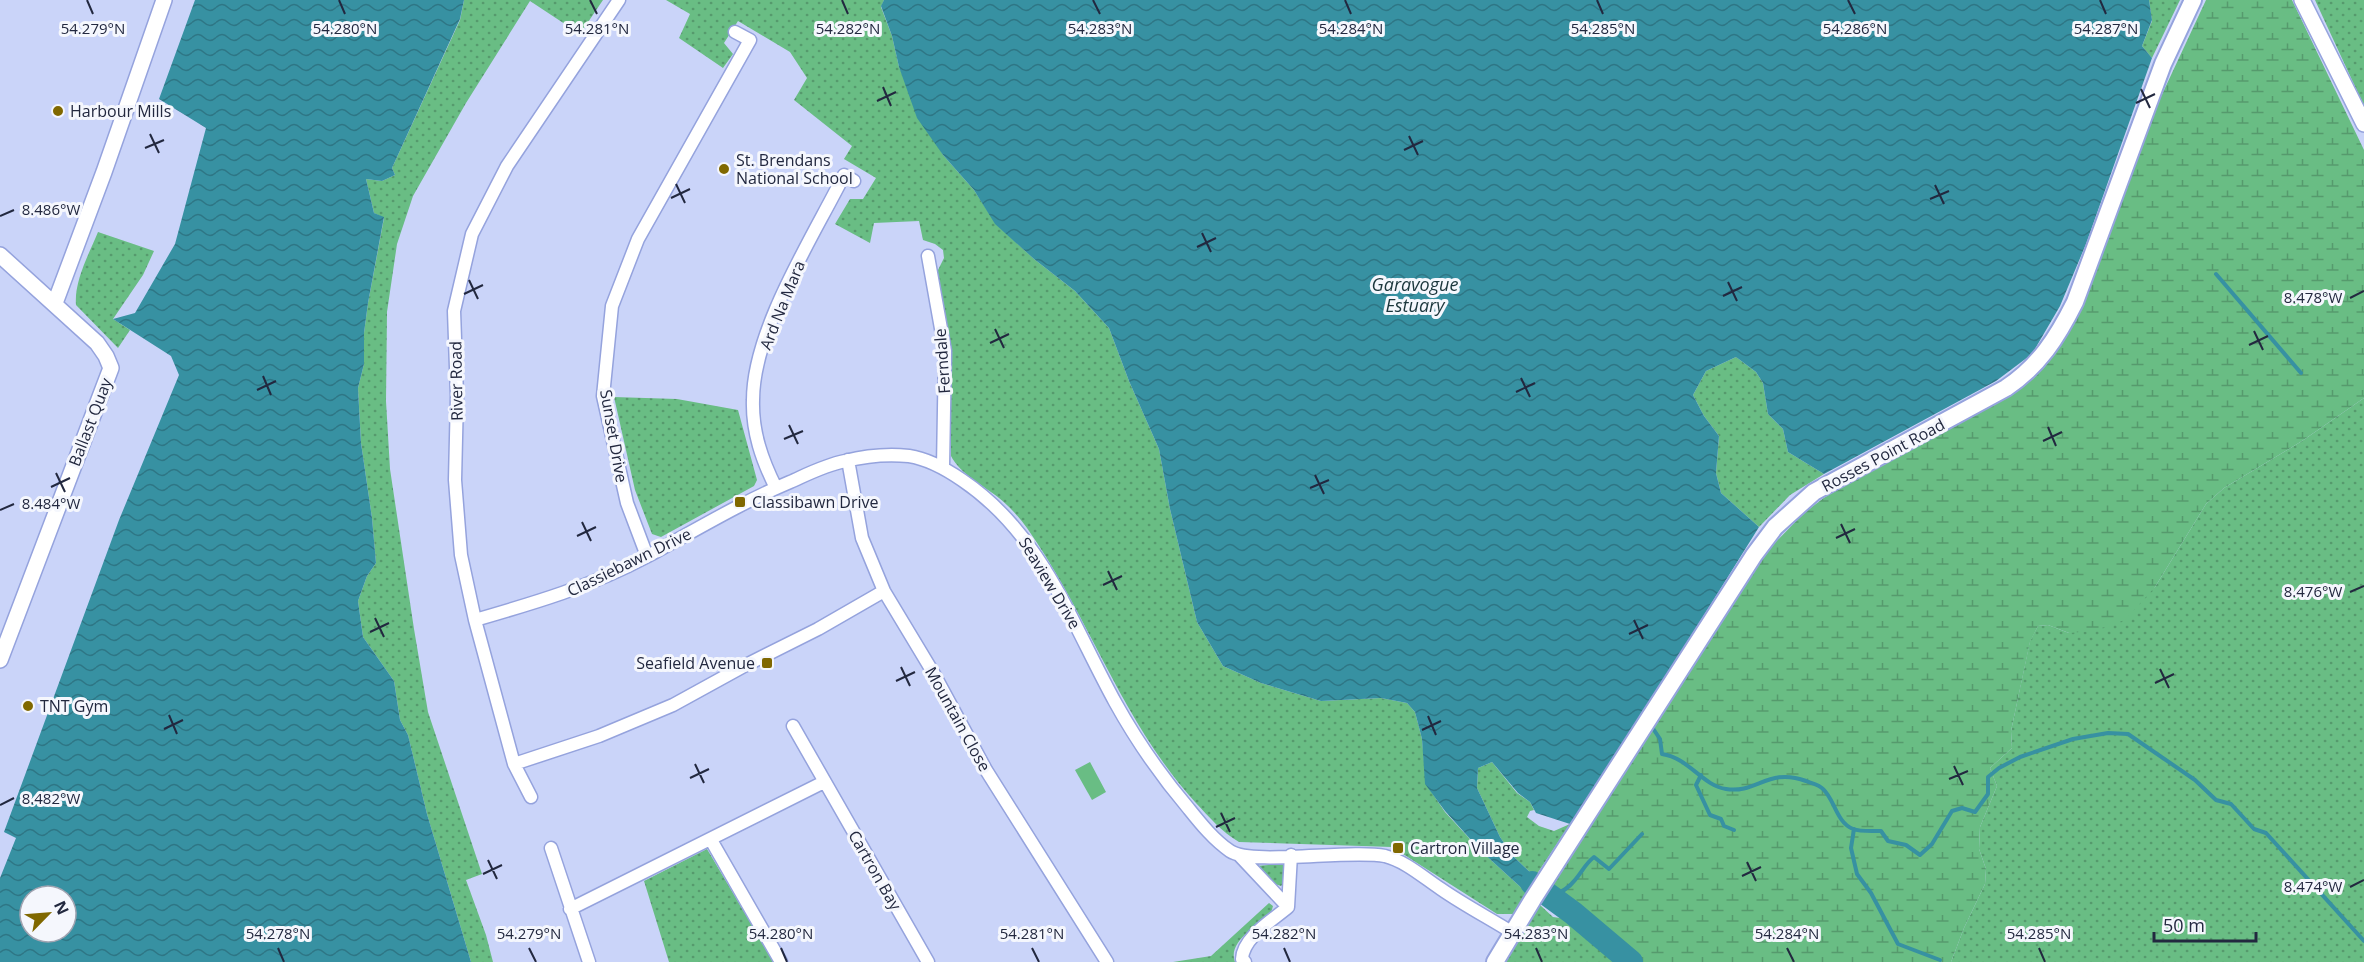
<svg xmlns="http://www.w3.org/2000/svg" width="2364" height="962" font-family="'Open Sans',sans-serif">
<defs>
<pattern id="grass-dots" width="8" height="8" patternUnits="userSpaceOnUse" patternTransform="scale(1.5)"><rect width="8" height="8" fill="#69bd84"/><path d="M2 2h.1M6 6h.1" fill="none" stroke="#569a6d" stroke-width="1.8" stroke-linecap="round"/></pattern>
<pattern id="wetland-marsh" width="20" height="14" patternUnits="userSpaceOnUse" patternTransform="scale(1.5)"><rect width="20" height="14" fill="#69bd84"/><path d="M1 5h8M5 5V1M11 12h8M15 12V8" fill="none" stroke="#569a6d"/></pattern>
<pattern id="water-waves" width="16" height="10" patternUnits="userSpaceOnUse" patternTransform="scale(1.5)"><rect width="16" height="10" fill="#3791a2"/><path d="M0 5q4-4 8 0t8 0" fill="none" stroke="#2e7685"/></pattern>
</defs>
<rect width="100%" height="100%" fill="#cad4f9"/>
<path fill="url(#grass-dots)" d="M464 0H603L580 34 530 1 466 103 413 196 397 244 387 312 386 401 390 469 414 629 428 712 482 874 466 880 486 935 493 962H471L427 814 408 735 400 720 394 681 363 637 358 601 367 576 376 563 372 518 361 443 358 388 364 364V333L368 303 384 218 374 213 366 179 382 181 395 175 392 168 460 20Z
M666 0H884L881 7 892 36 899 67 943 155 974 190 996 224 1034 259 1075 291 1109 328 1129 381 1159 449 1170 509 1197 622 1223 666 1261 683 1321 701 1381 698 1407 703 1415 712 1422 739 1426 784 1445 812 1481 851 1527 893 1514 914H1497L1392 847 1239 842C1222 832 1209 817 1195 802 1122 722 1089 616 1027 528 1019 517 1009 506 999 498 983 485 961 475 951 456V353L936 274 944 258 943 250 935 244 923 240 919 221 874 223 870 243 835 224 850 199H863L876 178 844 159 852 146 794 100 807 78 790 52 738 21 724 43 733 54 723 68 679 38 690 14Z
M2149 0H2180L2152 58 2142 46 2152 21Z
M2315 0H2364V106Z
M98 232 154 251 143 275 113 319 130 330 118 348 76 305C74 281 89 254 98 232Z
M1736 357 1756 372 1763 383 1768 414 1783 429 1788 452 1824 474 1790 495 1759 527 1721 493 1716 473 1719 436 1704 416 1693 395 1706 371Z
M614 397 677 399 738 410 757 480 754 486 661 537 652 534 635 490Z
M2364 398V962H1951L1964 928 1985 884 1986 869 1979 849 1980 827 1997 786 1990 768 2012 748 2011 731 2030 641 2038 626 2048 625 2069 633 2155 587 2206 504 2224 488 2302 441Z
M1492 762 1517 793 1530 802 1534 810 1530 811 1527 817 1539 826 1554 831 1570 824 1535 877 1514 857 1500 837 1477 788 1478 768Z
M707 849 774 962H669L644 881Z
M1283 864V884L1281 886 1275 884 1255 866Z
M1269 903 1273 906 1271 913C1258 925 1227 942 1235 962H1173L1211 956Z
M1540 905 1553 917 1567 919 1617 962H1505Z"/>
<path fill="url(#wetland-marsh)" d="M2206 0H2292L2364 150V398L2302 441 2224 488 2206 504 2155 587 2125 620 2093 631 2069 633 2048 625 2038 626 2030 642 2011 731 2012 748 1990 768 1997 786 1980 827 1979 849 1986 869 1985 884 1964 928 1951 962H1638L1597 923 1588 920 1548 890 1765 553 1804 513 1825 497 2005 398 2023 385 2044 367 2072 327 2144 133Z"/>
<path fill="#69bd84" d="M1090 762 1106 792 1092 800 1075 770Z"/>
<path fill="url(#water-waves)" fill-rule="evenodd" d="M195 0H464L460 19 392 168 395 175 382 181 366 179 374 213 384 217 368 303 364 333V364L358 388 361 443 372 518 376 563 367 576 358 601 363 637 394 681 400 720 408 735 427 814 471 962H0V878L16 838 4 832 119 520 179 375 171 356 113 319 135 313 175 244 206 128 159 99ZM30 896H66V932H30Z
M884 0H2149L2152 20 2142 46 2152 58 2086 244 2060 306 2032 354 1996 381 1824 474 1788 452 1783 429 1768 414 1763 383 1756 372 1736 357 1706 371 1693 395 1704 416 1719 436 1716 473 1721 493 1759 527 1603 777 1570 824 1536 813 1530 802 1518 793 1492 762 1478 768 1477 788 1500 837 1514 857 1535 877 1527 893 1481 851 1445 811 1425 784 1422 739 1415 712 1407 703 1381 698 1321 701 1261 683 1223 666 1197 622 1170 509 1159 449 1129 381 1109 328 1075 291 1034 259 995 224 974 190 943 155 917 118 899 67 892 36 881 6Z"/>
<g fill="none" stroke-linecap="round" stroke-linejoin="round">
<path stroke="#3791a2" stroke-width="4" d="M2216 274 2301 373
M1652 727 1660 739 1662 754C1689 758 1703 786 1726 789 1757 794 1768 767 1806 781 1811 783 1820 785 1823 789 1835 800 1836 822 1853 829 1861 832 1873 831 1881 831L1888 841 1906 845 1920 855 1932 844 1952 811 1962 808 1975 812 1988 794V777L1999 768 2020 757 2073 739 2108 733 2128 734 2195 780 2216 800 2231 804 2254 829 2266 833 2364 941
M1701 775 1696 785 1710 815 1721 819 1724 826 1734 830
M1854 829 1851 848 1857 874 1871 893 1898 944 1940 960
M1551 898C1560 893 1569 888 1575 880 1582 872 1585 864 1594 857L1609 869 1642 834"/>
<path stroke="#3791a2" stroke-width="24" d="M1532 883 1573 913 1631 962"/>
<g stroke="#95a3dd" stroke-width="15">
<path id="minor" d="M928 256 945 351 943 467
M848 460 862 538 884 591 934 674 986 770 1107 962
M776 488C762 460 752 432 753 400 753 330 813 237 844 175L854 181
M647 556 627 503 603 396 612 306 638 239 750 40 735 32
M475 620C534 603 592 586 646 557 694 531 740 503 790 482 808 474 825 465 845 461 865 456 889 454 909 456 929 459 946 469 962 480 1042 534 1071 622 1115 702 1136 740 1161 776 1189 809 1201 824 1214 840 1230 851 1252 866 1350 849 1385 856 1405 861 1423 877 1441 889 1464 905 1489 918 1513 933
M793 726 928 962
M514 764 599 736 673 705 744 666 818 629 884 591
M531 797 514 764 475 620 461 555 455 480 457 396 454 311 472 234 507 166 619 0
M711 840 781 962
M551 848 589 962
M1240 856 1288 907
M570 909 824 782
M1245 962 1242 959C1243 937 1273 920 1288 907L1291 855"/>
</g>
<g stroke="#95a3dd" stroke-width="18">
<path id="tertiary" d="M2302 0 2364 124
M0 255 97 343 106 356 111 368 0 660
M55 303 104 172 164 0"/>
</g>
<g stroke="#95a3dd" stroke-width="20">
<path id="secondary" d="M1495 962 1533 899 1754 555 1775 527 1814 492 2006 388C2039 366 2057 338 2075 302L2163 64 2193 0"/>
</g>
<use href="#minor" stroke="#fff" stroke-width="12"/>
<use href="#tertiary" stroke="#fff" stroke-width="15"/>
<use href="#secondary" stroke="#fff" stroke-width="16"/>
</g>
<path fill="none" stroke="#22283f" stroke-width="2" d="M87 0 93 14M339 0 345 14M590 0 597 14M842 0 848 14M1093 0 1100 14M1345 0 1351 14M1597 0 1603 14M1848 0 1855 14M2100 0 2106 14M883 87 891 106M2141 89 2150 108M877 101 896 92M2136 103 2155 94M150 134 159 153M1409 136 1418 155M145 148 164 140M1404 150 1423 141M676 184 685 203M1935 185 1944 204M671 198 690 189M1930 199 1949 191M0 216 14 210M1202 233 1211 252M1197 247 1216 238M469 280 478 299M1728 282 1737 301M464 294 483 285M1723 296 1742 287M2350 298 2364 291M995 329 1004 348M2254 331 2263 350M990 343 1009 334M2249 345 2268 336M263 376 271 395M1521 378 1530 397M257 390 276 381M1516 392 1535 383M789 425 798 444M2048 427 2056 446M784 439 803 431M2043 441 2062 432M56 473 65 492M1315 475 1324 494M51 487 70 478M1310 488 1329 480M0 510 14 504M582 522 591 541M1841 524 1850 543M577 536 596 527M1836 538 1855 529M1108 571 1117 590M1103 585 1122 576M2350 592 2364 586M375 618 384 637M1634 620 1643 639M370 632 389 623M1629 634 1648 625M901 667 910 686M2160 669 2169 688M896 681 915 672M2155 683 2174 674M169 715 177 734M1428 716 1436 735M164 729 183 720M1422 730 1441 721M695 764 704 783M1954 766 1963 785M690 778 709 769M1949 779 1968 771M0 805 14 798M1221 813 1230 832M1216 827 1235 818M488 860 497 879M1747 862 1756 881M483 874 502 865M1742 876 1761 867M2350 887 2364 880M278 948 284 962M529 948 536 962M781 948 787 962M1032 948 1039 962M1284 948 1290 962M1536 948 1542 962M1787 948 1794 962M2039 948 2045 962"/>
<g fill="#806800" stroke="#f5f7fd" stroke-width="2">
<circle cx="58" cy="111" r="6"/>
<circle cx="724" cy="169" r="6"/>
<rect x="734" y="496" width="12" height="12" rx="3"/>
<rect x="761" y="657" width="12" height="12" rx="3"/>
<circle cx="28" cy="706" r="6"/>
<rect x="1392" y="842" width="12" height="12" rx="3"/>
</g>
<g text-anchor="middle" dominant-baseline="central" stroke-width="6" stroke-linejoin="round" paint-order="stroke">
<g font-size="16" fill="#22283f" stroke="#f5f7fd" text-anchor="start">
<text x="70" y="111">Harbour Mills</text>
<text x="736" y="160">St. Brendans<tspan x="736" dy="18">National School</tspan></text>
<text x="752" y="502">Classibawn Drive</text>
<text x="755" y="663" text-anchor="end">Seafield Avenue</text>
<text x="40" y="706">TNT Gym</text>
<text x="1410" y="848">Cartron Village</text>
</g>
<g font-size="16" fill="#22283f" stroke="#f5f7fd">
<text transform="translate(782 305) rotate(-68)">Ard Na Mara</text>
<text transform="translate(942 361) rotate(-94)">Ferndale</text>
<text transform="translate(456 381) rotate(-91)">River Road</text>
<text transform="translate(90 422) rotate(-69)">Ballast Quay</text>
<text transform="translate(614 436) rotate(80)">Sunset Drive</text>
<text transform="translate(1883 455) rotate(-28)">Rosses Point Road</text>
<text transform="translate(629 562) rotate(-26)">Classiebawn Drive</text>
<text transform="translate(1050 583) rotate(59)">Seaview Drive</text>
<text transform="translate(958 719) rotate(61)">Mountain Close</text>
<text transform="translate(875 870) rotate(60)">Cartron Bay</text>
</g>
<g font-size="18" font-style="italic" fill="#1b363c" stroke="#f5f7fd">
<text x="1415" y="284">Garavogue<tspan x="1415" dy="21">Estuary</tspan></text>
</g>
</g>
<g font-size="15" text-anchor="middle" fill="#22283f" stroke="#f5f7fd" stroke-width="6" stroke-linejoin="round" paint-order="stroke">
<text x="93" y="34">54.279°N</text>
<text x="345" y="34">54.280°N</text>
<text x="597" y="34">54.281°N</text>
<text x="848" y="34">54.282°N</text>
<text x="1100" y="34">54.283°N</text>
<text x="1351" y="34">54.284°N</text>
<text x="1603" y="34">54.285°N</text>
<text x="1855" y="34">54.286°N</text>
<text x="2106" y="34">54.287°N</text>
<text x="51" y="215">8.486°W</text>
<text x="2313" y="303">8.478°W</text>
<text x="51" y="509">8.484°W</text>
<text x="2313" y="597">8.476°W</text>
<text x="51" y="804">8.482°W</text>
<text x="2313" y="892">8.474°W</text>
<text x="278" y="939">54.278°N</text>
<text x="529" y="939">54.279°N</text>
<text x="781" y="939">54.280°N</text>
<text x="1032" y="939">54.281°N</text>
<text x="1284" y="939">54.282°N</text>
<text x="1536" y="939">54.283°N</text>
<text x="1787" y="939">54.284°N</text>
<text x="2039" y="939">54.285°N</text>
</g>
<g transform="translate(48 914) rotate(65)"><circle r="28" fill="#f5f7fd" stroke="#a1a4b1" stroke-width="1.5"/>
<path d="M0-4.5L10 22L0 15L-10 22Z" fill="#806800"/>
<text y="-9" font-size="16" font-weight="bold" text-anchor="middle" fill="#22283f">N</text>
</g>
<path d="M2154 932v9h102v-9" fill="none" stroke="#22283f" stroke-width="3"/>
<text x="2163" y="932" font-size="18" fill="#22283f" stroke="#f5f7fd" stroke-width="4.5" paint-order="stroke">50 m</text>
</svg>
